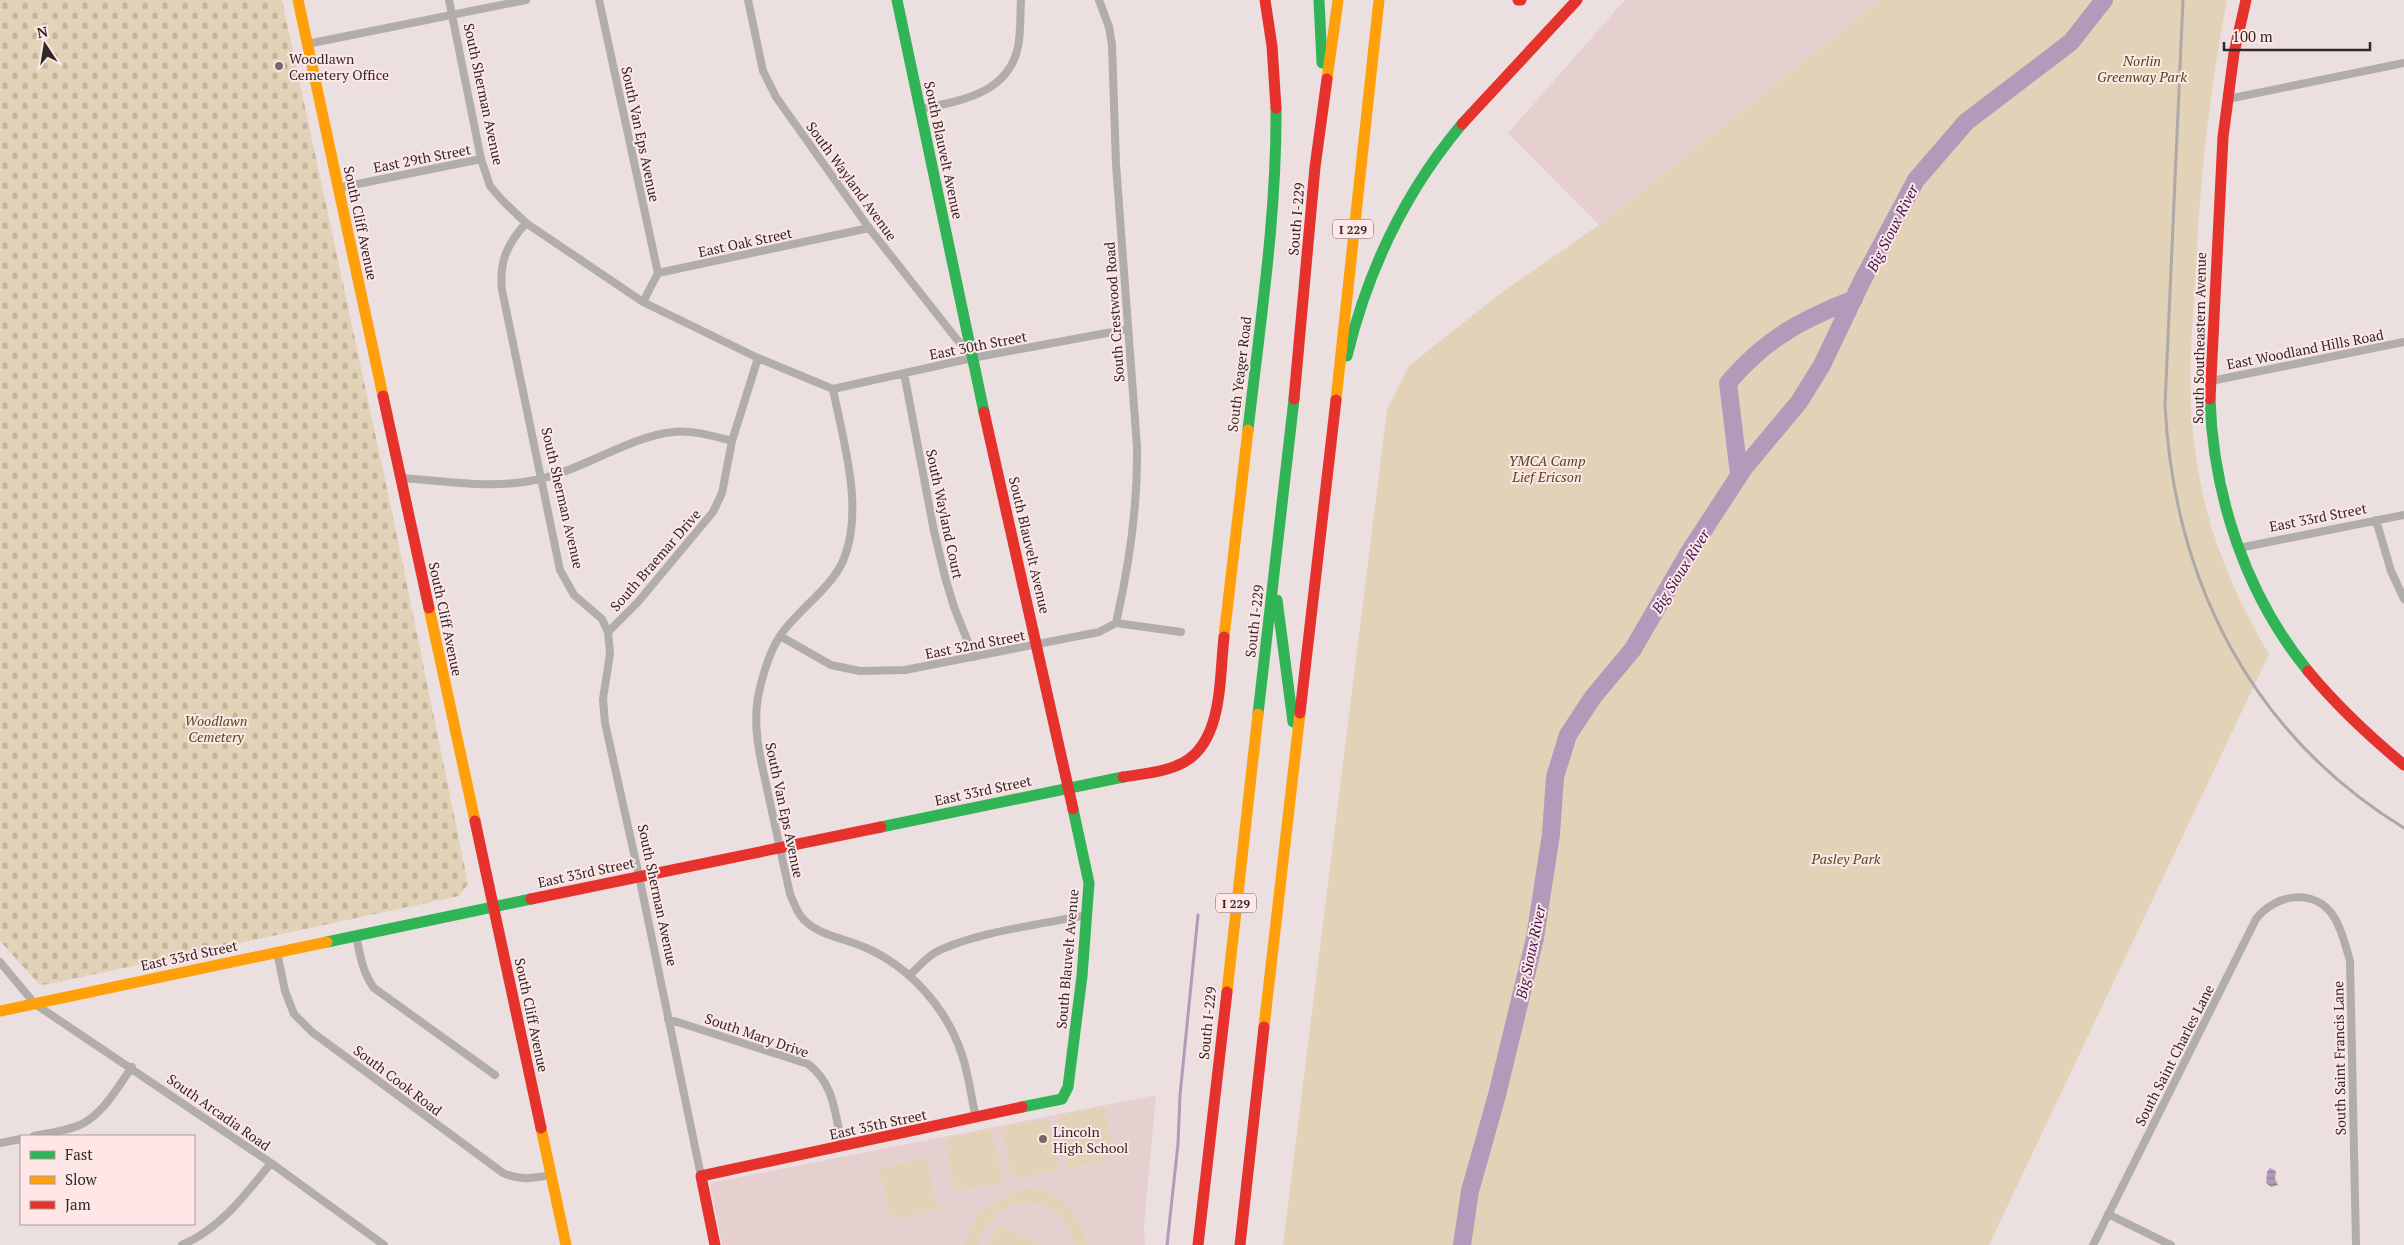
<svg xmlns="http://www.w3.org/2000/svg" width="2404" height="1245" font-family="'PT Serif',serif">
<defs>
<pattern id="cemetery-stones" width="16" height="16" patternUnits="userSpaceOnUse" patternTransform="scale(1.25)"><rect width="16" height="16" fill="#e1d2b8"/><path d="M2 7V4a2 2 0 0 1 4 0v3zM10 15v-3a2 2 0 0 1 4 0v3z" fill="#c2b49e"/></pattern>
<pattern id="water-rules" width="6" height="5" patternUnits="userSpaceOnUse" patternTransform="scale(1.25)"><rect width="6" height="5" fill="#b29aba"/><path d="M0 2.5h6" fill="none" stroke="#917e97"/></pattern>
</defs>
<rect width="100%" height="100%" fill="#ebdfdf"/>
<path fill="#e6d0cf" d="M1625 0H1879L1599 225 1508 133Z
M1156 1095 1144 1225 1145 1245H722L710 1183Z"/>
<path fill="url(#cemetery-stones)" d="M0 0H282L392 512 468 884 459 896 49 984 40 985 0 941Z"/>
<path fill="#e1d2b8" d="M1879 0H2227C2210 88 2200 176 2196 266 2193 321 2187 377 2193 432 2200 512 2228 586 2269 654L1989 1245H1283L1387 410 1409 366 1501 293 1599 225Z
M1104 1106 1115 1158 1068 1168 1057 1115Z
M1048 1118 1059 1170 1012 1179 1002 1128Z
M992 1129 1003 1182 956 1192 945 1139Z
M926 1158 938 1210 891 1220 879 1168Z
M1029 1188C1062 1192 1082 1213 1087 1245H1074C1071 1215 1036 1192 1008 1207 992 1216 985 1229 978 1245H964L979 1209 985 1210C998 1198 1012 1192 1029 1188Z
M997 1226 1044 1245H989Z"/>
<path fill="url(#water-rules)" d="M2270 1168 2276 1171 2275 1179 2278 1185 2271 1187 2266 1183 2267 1172Z"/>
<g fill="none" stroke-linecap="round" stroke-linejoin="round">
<path stroke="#b29aba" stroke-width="3" d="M1167 1245 1178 1144 1180 1095 1198 915"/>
<path stroke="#b29aba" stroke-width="18" d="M1739 474 1728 383C1765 339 1801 320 1854 299
M1462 1245 1470 1191 1497 1095 1535 938 1551 834 1555 777 1568 735 1593 697 1633 649 1688 554 1744 468 1799 402 1822 365 1862 281 1916 180 1966 122 2071 42 2104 0"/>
<path stroke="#b0adab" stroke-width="8" d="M449 0 481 159 490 186 502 200 526 223 643 302 758 358 833 389
M599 0 658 273
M748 0 763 71 776 97 869 228 970 356
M1099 0 1109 27 1112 45 1116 164 1137 447C1138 506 1129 566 1116 623
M307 44 526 0
M2228 99 2404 63
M920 109C960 101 1008 94 1018 47 1021 32 1020 15 1021 0
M338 188 481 159
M526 223C507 244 499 262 502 290L560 570 574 595 602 619 608 632 610 654 603 699 605 723 639 876 701 1176
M643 302 658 273 869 228
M904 373 934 531 945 577 954 607 974 657
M2211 381 2404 342
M833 389C843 441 865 510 843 561 829 591 798 609 780 636 769 653 762 677 758 697 752 731 762 764 769 798 776 830 783 862 790 894 793 901 796 909 800 915 814 935 844 938 864 947 909 966 947 1008 962 1055 969 1075 971 1097 976 1118
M833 389 972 358 1128 329
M401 478C448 481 493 490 540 479 582 470 631 436 673 432 693 430 713 436 732 441
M2376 520 2391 571 2404 599
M2239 548 2404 515
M608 632 638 602 713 512 722 493 732 441 758 358
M780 636 831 665 860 671 905 670 1099 632 1116 623 1181 632
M356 935C360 954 362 972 374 988L495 1075
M277 952 285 991 294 1014 312 1032 503 1173C520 1181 533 1178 551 1175
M0 962 35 1004 271 1163 384 1245
M910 975C918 967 927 957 936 952 975 932 1043 924 1087 915
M668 1019 808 1064C835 1084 835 1115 842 1146
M34 1136C49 1133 66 1131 80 1125 103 1114 118 1087 132 1067
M0 1143 21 1139
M2108 1214 2171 1245
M182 1245C220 1229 246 1194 271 1163
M2093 1245 2256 919C2275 894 2315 887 2334 917 2342 930 2346 947 2350 961L2356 1245"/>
<path stroke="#30b455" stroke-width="11" d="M897 0 984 412
M1319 0 1322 63
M1347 356C1368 269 1405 192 1462 124
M2210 399C2213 496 2246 595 2308 671
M1248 430C1260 323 1277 215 1276 108
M1277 600 1293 722
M1258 714 1294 399
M881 827 1123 777
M327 942 531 899
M1022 1107 1062 1099 1068 1087 1082 976 1089 883 1073 809"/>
<path stroke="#ff9f0a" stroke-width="11" d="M298 0 383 396
M1327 79 1338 0
M1336 400 1379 0
M429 608 475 821
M1224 637 1248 430
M1227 992 1258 714
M0 1011 327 942
M1264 1027 1300 713
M541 1128 566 1245"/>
<path stroke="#e5322d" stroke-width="11" d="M1265 0 1272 46 1276 108
M1518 0H1521
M1462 124 1577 0
M383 396 429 608
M1294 399 1315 167 1327 79
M2210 399 2223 137 2234 53 2246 0
M984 412 1073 809
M2308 671C2337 706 2369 736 2404 765
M1300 713 1336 400
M1123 777C1140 774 1160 773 1176 766 1224 748 1219 679 1224 637
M475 821 541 1128
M531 899 881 827
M715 1245 701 1176 1022 1107
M1198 1245 1227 992
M1240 1245 1264 1027"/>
<path stroke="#aea8a6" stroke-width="3" d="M2183 0 2165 405C2174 581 2251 734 2404 828"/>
</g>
<g fill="#726968" stroke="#fee7e6" stroke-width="2">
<circle cx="279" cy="66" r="5"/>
<circle cx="1043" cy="1139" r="5"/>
</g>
<g text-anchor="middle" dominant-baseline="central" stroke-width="4" stroke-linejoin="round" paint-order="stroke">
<g fill="#fee7e6" stroke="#6e6261" stroke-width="1">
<rect x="1333" y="219.5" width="40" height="19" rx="4"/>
<rect x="1216" y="893.5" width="40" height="19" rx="4"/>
</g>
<g font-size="12" font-weight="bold" fill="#312928">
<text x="1353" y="229">I 229</text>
<text x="1236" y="903">I 229</text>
</g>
<g font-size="14" fill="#312928" stroke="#fee7e6" text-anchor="start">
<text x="289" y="58">Woodlawn<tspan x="289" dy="16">Cemetery Office</tspan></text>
<text x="1053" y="1131">Lincoln<tspan x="1053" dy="16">High School</tspan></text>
</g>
<g font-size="14" font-style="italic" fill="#55461b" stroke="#fee7e6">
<text x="2142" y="60">Norlin<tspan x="2142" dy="16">Greenway Park</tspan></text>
<text x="1547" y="460">YMCA Camp<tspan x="1547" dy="16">Lief Ericson</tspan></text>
<text x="216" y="720">Woodlawn<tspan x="216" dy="16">Cemetery</tspan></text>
<text x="1846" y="858">Pasley Park</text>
</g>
<g font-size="14" fill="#312928" stroke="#fee7e6">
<text transform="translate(484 94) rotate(78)">South Sherman Avenue</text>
<text transform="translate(641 134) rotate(78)">South Van Eps Avenue</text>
<text transform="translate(944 150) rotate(78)">South Blauvelt Avenue</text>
<text transform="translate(422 158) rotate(-11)">East 29th Street</text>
<text transform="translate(852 181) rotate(54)">South Wayland Avenue</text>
<text transform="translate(1296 219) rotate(-85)">South I-229</text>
<text transform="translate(361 223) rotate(78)">South Cliff Avenue</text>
<text transform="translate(745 242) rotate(-12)">East Oak Street</text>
<text transform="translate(1114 312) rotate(-94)">South Crestwood Road</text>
<text transform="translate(2199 338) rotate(-89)">South Southeastern Avenue</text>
<text transform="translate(978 345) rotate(-11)">East 30th Street</text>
<text transform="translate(2305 349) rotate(-11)">East Woodland Hills Road</text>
<text transform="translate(1239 374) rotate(-83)">South Yeager Road</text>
<text transform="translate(563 498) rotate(77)">South Sherman Avenue</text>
<text transform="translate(945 514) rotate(78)">South Wayland Court</text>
<text transform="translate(2318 517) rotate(-11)">East 33rd Street</text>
<text transform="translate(1030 545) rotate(77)">South Blauvelt Avenue</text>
<text transform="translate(655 560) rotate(-49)">South Braemar Drive</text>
<text transform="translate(446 619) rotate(78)">South Cliff Avenue</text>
<text transform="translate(1254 621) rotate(-83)">South I-229</text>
<text transform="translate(975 644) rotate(-11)">East 32nd Street</text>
<text transform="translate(983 790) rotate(-12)">East 33rd Street</text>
<text transform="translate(785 810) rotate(78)">South Van Eps Avenue</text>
<text transform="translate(586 872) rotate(-12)">East 33rd Street</text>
<text transform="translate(658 895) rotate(78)">South Sherman Avenue</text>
<text transform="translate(189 955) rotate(-12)">East 33rd Street</text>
<text transform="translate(1067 959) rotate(-85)">South Blauvelt Avenue</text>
<text transform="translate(532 1015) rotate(78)">South Cliff Avenue</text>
<text transform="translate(1207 1023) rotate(-84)">South I-229</text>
<text transform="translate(757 1035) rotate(19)">South Mary Drive</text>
<text transform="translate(2174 1055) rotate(-63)">South Saint Charles Lane</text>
<text transform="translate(2339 1058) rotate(-91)">South Saint Francis Lane</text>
<text transform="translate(398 1080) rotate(37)">South Cook Road</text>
<text transform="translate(219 1112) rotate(35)">South Arcadia Road</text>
<text transform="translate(878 1124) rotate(-12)">East 35th Street</text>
</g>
<g font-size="15" font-style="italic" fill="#3e154f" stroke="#fee7e6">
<text transform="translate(1892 228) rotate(-63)">Big Sioux River</text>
<text transform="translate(1680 571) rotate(-58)">Big Sioux River</text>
<text transform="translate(1530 952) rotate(-78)">Big Sioux River</text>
</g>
</g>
<rect x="20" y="1135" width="175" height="90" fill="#fee7e6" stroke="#ac9b9a"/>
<rect x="30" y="1151" width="25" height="8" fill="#30b455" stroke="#ac9b9a"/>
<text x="65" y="1160" font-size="15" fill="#312928">Fast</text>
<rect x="30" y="1176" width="25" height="8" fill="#ff9f0a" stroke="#ac9b9a"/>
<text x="65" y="1185" font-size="15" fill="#312928">Slow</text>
<rect x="30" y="1201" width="25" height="8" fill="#e5322d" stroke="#ac9b9a"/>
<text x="65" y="1210" font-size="15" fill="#312928">Jam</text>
<g transform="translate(45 45) rotate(348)" stroke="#fee7e6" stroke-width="4" paint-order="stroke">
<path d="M0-4L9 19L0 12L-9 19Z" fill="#312928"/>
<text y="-8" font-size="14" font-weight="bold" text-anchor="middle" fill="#312928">N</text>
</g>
<path d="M2224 42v8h146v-8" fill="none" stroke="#312928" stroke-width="2.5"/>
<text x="2232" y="42" font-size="15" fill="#312928" stroke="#fee7e6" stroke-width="4" paint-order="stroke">100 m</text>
</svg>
